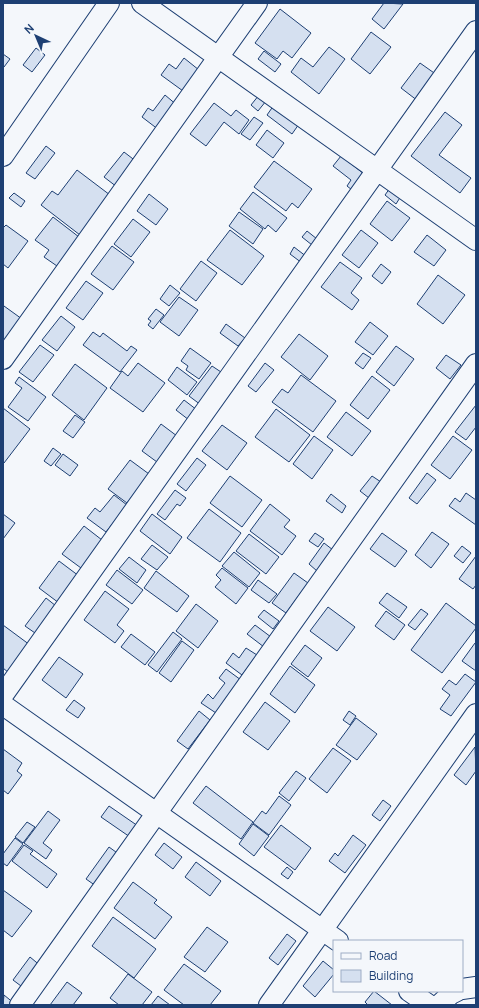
<svg xmlns="http://www.w3.org/2000/svg" width="479" height="1008" font-family="Manrope,sans-serif">
<rect width="100%" height="100%" fill="#f4f7fb"/>
<path fill="#d5e0f0" stroke="#1d3f73" d="M384 3 403 4 384 29 372 19Z
M280 9 311 33 292 58 283 51 277 59 255 43Z
M371 32 391 47 370 74 351 59Z
M329 47 345 59 319 94 291 72 301 58 313 67Z
M36 48 45 55 32 72 23 65Z
M264 51 281 64 275 72 258 59Z
M3 54 10 59 4 67 3 66Z
M184 58 199 70 183 91 161 75 169 64 176 69Z
M420 63 437 75 418 101 401 88Z
M165 95 178 106 159 130 142 117 148 108 153 111Z
M259 95 266 101 258 111 251 105Z
M214 103 231 116 236 110 249 120 239 134 224 122 206 146 190 134Z
M274 105 299 124 292 134 267 115Z
M445 112 462 125 439 155 471 178 460 193 411 156Z
M254 117 263 123 250 140 241 134Z
M267 130 284 143 273 158 256 145Z
M46 146 55 153 35 179 26 173Z
M124 152 137 162 117 187 104 177Z
M341 156 364 174 352 190 347 186 351 180 333 166Z
M274 161 312 189 298 208 292 203 286 211 254 187Z
M77 170 110 195 80 235 41 205 52 191 58 195Z
M390 188 401 196 396 204 385 195Z
M253 192 287 218 276 232 268 225 265 229 240 209Z
M14 193 25 201 21 207 9 198Z
M149 194 168 209 156 225 137 211Z
M387 201 410 218 392 241 370 224Z
M239 212 263 229 253 244 229 226Z
M53 217 79 237 57 266 44 257 49 250 35 240Z
M133 219 150 232 131 257 114 244Z
M6 225 28 241 8 268 3 264V228Z
M230 230 264 256 242 285 207 260Z
M361 230 378 243 359 268 342 255Z
M307 231 317 239 312 245 302 237Z
M427 235 446 250 434 266 414 252Z
M112 246 134 262 113 290 91 274Z
M294 247 307 257 302 263 290 254Z
M201 261 217 273 196 301 180 289Z
M340 262 362 278 351 293 359 300 352 310 321 287Z
M381 264 391 272 382 284 372 276Z
M438 275 465 295 443 324 417 304Z
M86 281 103 293 83 320 66 308Z
M170 285 180 293 169 306 160 299Z
M179 297 198 310 179 336 160 322Z
M4 306 22 319 3 344V308Z
M156 309 164 315 153 329 148 325 151 321 148 319Z
M61 316 75 327 57 351 42 340Z
M370 322 388 336 373 355 355 342Z
M226 324 245 338 238 346 220 333Z
M93 332 100 337 103 333 127 351 131 346 137 350 120 372 83 345Z
M299 334 328 356 310 380 281 357Z
M40 345 54 355 33 382 19 372Z
M396 346 414 359 394 386 376 372Z
M190 348 211 363 199 379 186 370 188 366 181 361Z
M363 353 371 358 363 369 355 363Z
M446 355 461 365 450 379 436 368Z
M138 363 165 383 143 412 110 388 122 371 128 376Z
M265 363 274 370 256 392 248 386Z
M75 364 107 388 84 420 52 395Z
M212 366 224 374 201 405 189 396Z
M177 367 197 382 187 395 168 380Z
M301 375 336 401 313 432 272 402 282 389 288 393Z
M372 376 390 390 368 419 350 405Z
M19 377 46 397 28 421 8 407 22 388 15 383Z
M184 400 197 410 189 420 176 410Z
M476 405V427L466 440 455 432Z
M3 408 30 429 4 463 3 462Z
M276 409 310 435 289 462 255 437Z
M346 412 371 431 352 456 327 437Z
M75 415 85 422 73 438 63 431Z
M161 424 177 436 157 462 142 451Z
M222 425 247 443 227 470 202 451Z
M314 436 333 450 312 479 293 464Z
M453 436 472 450 450 479 431 465Z
M53 448 61 454 51 466 44 461Z
M63 454 78 465 70 476 55 465Z
M197 458 206 465 186 491 177 484Z
M130 460 149 474 127 503 108 489Z
M427 473 436 480 417 504 409 498Z
M230 476 262 500 242 527 210 503Z
M372 476 381 482 369 498 360 491Z
M175 490 186 498 180 506 177 504 165 520 157 514Z
M466 493 476 500V525L449 506 455 498 460 502Z
M331 494 346 506 342 513 326 501Z
M114 495 127 505 106 532 87 518 95 508 100 512Z
M270 504 290 520 284 527 296 536 282 555 250 531Z
M209 509 241 533 220 562 187 538Z
M3 514 15 523 3 539Z
M152 514 182 537 170 554 140 531Z
M84 526 102 540 81 568 62 554Z
M432 532 449 544 431 568 415 555Z
M315 533 324 539 318 547 309 541Z
M382 533 407 551 395 567 370 549Z
M249 534 279 557 266 574 236 551Z
M324 543 333 550 317 571 309 564Z
M152 545 168 557 157 570 141 559Z
M462 546 471 553 463 563 454 556Z
M234 552 260 573 249 587 222 566Z
M476 556V585L473 589 459 579Z
M129 557 146 570 137 583 119 569Z
M59 561 79 576 59 603 39 588Z
M222 568 248 588 236 604 215 587 221 580 216 575Z
M117 570 143 590 132 604 106 585Z
M156 571 189 596 177 612 144 588Z
M294 573 308 583 286 613 272 603Z
M258 580 277 594 269 603 251 590Z
M105 591 129 609 117 625 124 631 115 643 84 620Z
M387 593 407 607 399 618 379 603Z
M46 598 56 606 35 633 25 626Z
M446 603 476 626V628L442 673 411 650Z
M196 604 218 621 198 648 176 631Z
M328 607 355 627 337 651 310 631Z
M421 609 428 614 415 630 408 625Z
M264 610 279 621 273 629 258 617Z
M386 611 405 625 394 640 375 626Z
M3 625 30 645 9 673 3 668Z
M255 625 271 637 264 647 247 634Z
M173 632 182 639 157 672 148 665Z
M131 634 155 652 145 665 121 647Z
M182 641 194 650 171 682 159 673Z
M475 643 476 644V671L462 661Z
M305 645 322 658 308 677 291 664Z
M246 648 257 655 242 675 226 663 233 653 239 658Z
M59 657 83 674 66 698 42 680Z
M290 666 315 685 295 713 270 694Z
M226 669 241 680 216 713 201 703 208 694 213 699 225 683 219 678Z
M465 674 476 682 451 716 440 709 450 695 442 689 449 680 456 685Z
M74 700 85 708 78 718 66 710Z
M265 702 290 721 268 750 243 732Z
M199 711 210 720 188 749 177 741Z
M349 711 356 716 350 725 343 720Z
M356 718 377 734 357 760 336 745Z
M475 747 476 771 466 785 454 775Z
M333 748 351 761 327 793 309 779Z
M3 749 22 763 17 771 22 775 8 794 3 790Z
M296 771 306 778 289 801 279 793Z
M206 786 253 822 241 839 193 803Z
M279 796 291 805 269 835 253 823 262 811 266 814Z
M383 800 391 806 380 821 372 815Z
M109 806 138 826 130 837 101 817Z
M48 811 60 820 43 843 52 850 46 859 24 843Z
M27 822 35 827 23 843 15 837Z
M253 824 269 836 254 856 239 844Z
M281 825 311 848 295 870 264 847Z
M353 835 366 845 345 873 329 861 335 853 338 856Z
M15 838 23 844 7 866 3 863V854Z
M164 843 182 857 173 869 155 855Z
M24 845 33 851 30 854 57 874 47 888 12 861Z
M109 847 120 855 96 886 86 879Z
M196 862 221 881 210 896 185 877Z
M287 867 293 872 288 879 281 874Z
M133 882 157 900 154 903 172 917 155 939 114 908Z
M3 890 32 911 12 937 3 930Z
M113 917 156 949 134 978 92 946Z
M207 927 228 942 205 972 184 957Z
M287 934 296 941 278 965 269 958Z
M30 957 42 967 25 989 13 980Z
M323 961 334 970V974L315 997 303 986Z
M184 964 221 991 210 1005H184L164 990Z
M128 974 152 992 142 1005H119L110 998Z
M67 982 82 993 73 1005H50Z
M374 991 392 1005H368L365 1002Z
M4 995 15 1004 14 1005H3Z
M158 996 170 1005H151Z"/>
<g fill="none" stroke-linecap="round" stroke-linejoin="round">
<g stroke="#1d3f73" stroke-width="22">
<path id="minor" d="M142 3 476 240
M3 156 109 3
M3 359 257 3
M3 695 476 31
M3 705 338 941
M462 989 476 987
M409 991 429 1005
M20 1005 476 364
M269 1005 476 714
M439 1005 451 994 457 991"/>
</g>
<use href="#minor" stroke="#f4f7fb" stroke-width="20"/>
</g>
<rect width="479" height="1008" fill="none" stroke="#1d3f73" stroke-width="8"/>
<rect x="333" y="940" width="130" height="52" fill="#f4f7fb" stroke="#9eadc5"/>
<rect x="341" y="953" width="20" height="6" fill="#f4f7fb" stroke="#9eadc5"/>
<text x="369" y="960" font-size="12" fill="#1d3f73">Road</text>
<rect x="341" y="970" width="20" height="12" fill="#d5e0f0" stroke="#9eadc5"/>
<text x="369" y="980" font-size="12" fill="#1d3f73">Building</text>
<g transform="translate(36 36) rotate(316)" stroke="#f4f7fb" stroke-width="3" paint-order="stroke">
<path d="M0-3L7 15L0 10L-7 15Z" fill="#1d3f73"/>
<text y="-6" font-size="11" font-weight="bold" text-anchor="middle" fill="#1d3f73">N</text>
</g>
</svg>
